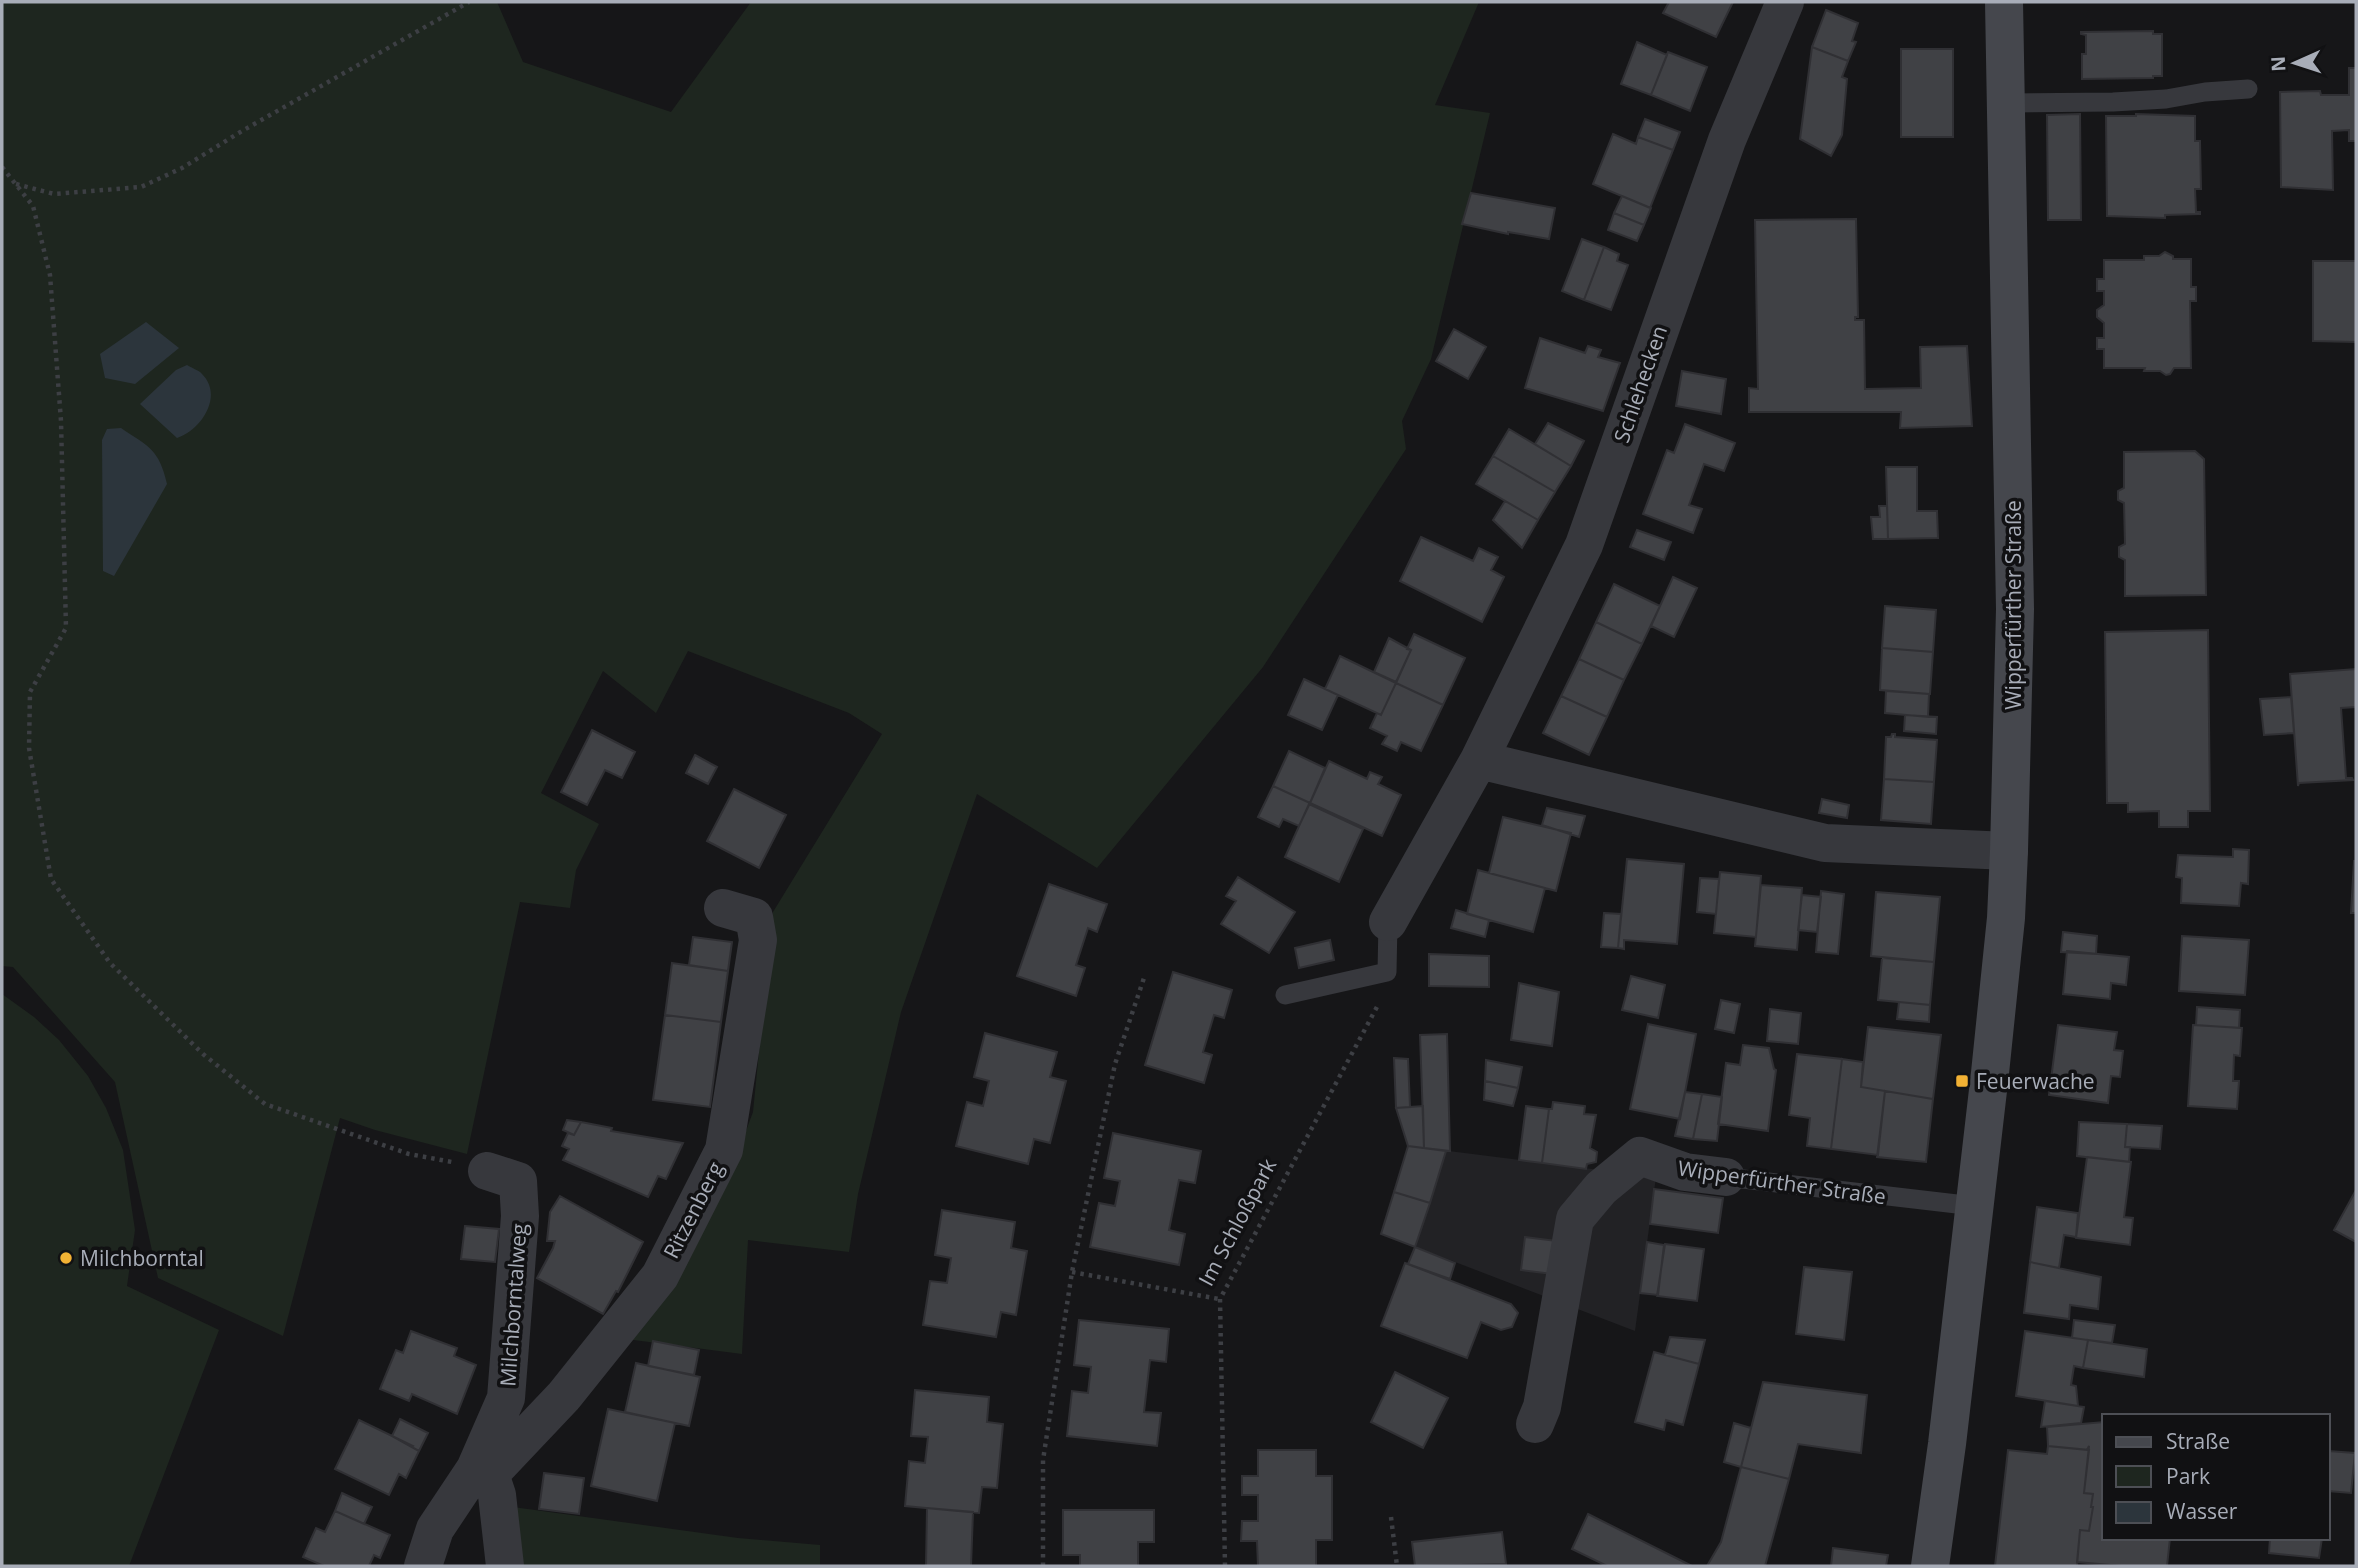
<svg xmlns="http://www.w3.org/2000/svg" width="2358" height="1568" font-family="'Open Sans',sans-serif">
<rect width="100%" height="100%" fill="#161618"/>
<path fill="#222225" d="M1409 1146 1656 1177 1635 1331 1382 1234Z"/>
<path fill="#1e261f" d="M2 2H497L523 62 671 112 751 2H1479L1435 105 1490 113 1431 359 1402 421 1406 449 1263 667 1097 868 977 794 901 1012 858 1194 849 1252 748 1240 742 1354 626 1339 729 1177 753 1112 773 912 882 734 849 713 688 651 656 713 603 671 541 793 599 824 576 870 570 908 520 902 467 1154 375 1130 340 1118 283 1336 158 1278 115 1082 13 967 2 966Z
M2 994 34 1017 59 1040 88 1076 106 1108 123 1150 135 1230 127 1286 219 1330 129 1566H2Z
M513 1507 738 1538 820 1545V1566H521Z"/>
<path fill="#2c353c" d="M146 322 179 348 135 384 105 378 100 354Z
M187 365C191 368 199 370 202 374 224 396 201 430 177 438L140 404 176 370Z
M121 428C149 447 159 449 167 484L114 576 103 571 102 440 107 429Z"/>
<path fill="#404145" stroke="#303034" stroke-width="2" d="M1669 2H1733L1716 37 1663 13Z
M1826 10 1858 23 1852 41 1856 42 1848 61 1812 47Z
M2153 31V34H2162V76H2153V78L2082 79V54H2086V35L2081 34V32Z
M1637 42 1667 55 1651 95 1621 84Z
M1812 47 1848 61 1842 77 1847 79 1842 135 1831 156 1800 139Z
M1901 49H1953V137H1901Z
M1668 52 1707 67 1690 111 1651 95Z
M2349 68H2356V141H2349V130L2332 131 2333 190 2281 187 2280 92 2320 91 2321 95H2349Z
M2080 114 2081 220H2048L2047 115Z
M2136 114 2195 116V141H2200L2201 189H2195L2196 212H2200V214L2165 215V218L2107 216 2106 116H2136Z
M1645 119 1680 132 1673 150 1638 137Z
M1613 134 1636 144 1638 137 1673 150 1650 208 1593 184Z
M1471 193 1555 208 1549 239 1508 232V234L1462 224Z
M1622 196 1651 208 1644 225 1614 213Z
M1614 213 1644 225 1637 241 1608 230Z
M1856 219 1858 317H1855V320H1864L1865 389 1921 388 1920 347 1967 346 1972 426 1900 428 1901 412H1749V388L1758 389 1755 220Z
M1582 239 1604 247 1584 300 1562 291Z
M1604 247 1619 254 1617 261 1628 265 1611 310 1584 300Z
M2165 252 2173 256V259H2191V287H2196V301H2190L2191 368H2174L2170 374 2166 375 2160 371H2144L2145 368H2104V349H2097V338H2104V323L2097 317V310L2104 305V291H2097V279H2104V260H2144V256H2159Z
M2313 261H2356V342L2313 341Z
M1454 329 1486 347 1468 379 1436 361Z
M1540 338 1585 353 1588 346 1601 350 1598 357 1620 363 1603 411 1525 388Z
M1682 371 1726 379 1721 414 1676 406Z
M1548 423 1584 441 1571 466 1535 444Z
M1685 424 1735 443 1724 471 1704 464 1689 505 1702 509 1693 533 1643 514 1667 450 1674 453Z
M1509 429 1571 466 1555 492 1493 456Z
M2195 451 2204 459 2206 595 2125 596V560L2119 557V547L2125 544 2124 503 2118 500V491L2124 488V452Z
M1493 456 1555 492 1538 520 1476 484Z
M1886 467H1917V511H1937L1938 538 1888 539Z
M1505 501 1538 520 1522 548 1493 520Z
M1879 506H1887L1888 539H1873L1871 517H1880Z
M1637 530 1671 542 1664 560 1630 547Z
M1421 537 1473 561 1479 548 1498 557 1491 570 1504 577 1482 622 1400 581Z
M1673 577 1697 588 1674 637 1651 626Z
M1614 584 1660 606 1642 644 1596 622Z
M1885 606 1936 610 1933 652 1882 648Z
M1596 622 1642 644 1624 680 1579 659Z
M2208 630 2210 811H2188V827H2159V811L2128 812V803H2107L2105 632Z
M1414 634 1465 658 1443 705 1396 683 1411 650 1407 649Z
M1389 638 1411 650 1396 682 1374 672Z
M1882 648 1933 652 1930 694 1880 690Z
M1340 656 1396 683 1381 715 1325 689Z
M1579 659 1624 680 1607 717 1561 696Z
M2356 669V707L2341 708 2346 778H2352L2353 780 2299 783 2298 786 2290 674Z
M1304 679 1338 695 1322 730 1288 715Z
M1396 683 1443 705 1421 751 1401 742 1397 751 1382 744 1387 736 1370 728 1377 713 1381 715Z
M1886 691 1929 694 1928 717 1885 713Z
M1561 696 1607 717 1589 755 1543 733Z
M2291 697 2294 733 2264 735 2260 699Z
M1905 715 1937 717 1936 734 1904 731Z
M592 730 635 752 622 778 605 770 587 805 561 792Z
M1892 734H1895V737L1937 740 1934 782 1884 779 1886 737H1891Z
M1289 751 1325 768 1310 803 1273 786Z
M695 755 717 767 708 784 686 773Z
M1329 761 1367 779 1370 772 1382 777 1378 784 1401 795 1382 836 1310 803Z
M1884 779 1934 782 1931 824 1881 820Z
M1273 786 1310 803 1299 826 1283 819 1279 827 1258 817Z
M734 789 786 815 759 868 707 841Z
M1822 799 1849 805 1847 818 1819 813Z
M1309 804 1363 829 1339 882 1285 857Z
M1547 808 1585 816 1579 837 1542 825Z
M1503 817 1571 833 1556 891 1489 873Z
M2233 849 2249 850 2248 884 2241 883 2239 906 2181 903 2182 878 2176 877 2178 855 2233 857Z
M1627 859 1684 864 1677 944 1624 940V949L1618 948Z
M2354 861H2356V913H2351Z
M1478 870 1545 888 1533 932 1467 914Z
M1720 872 1761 876 1756 937 1714 933Z
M1238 877 1295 912 1269 953 1221 924 1236 901 1226 896Z
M1700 878 1719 879 1716 914 1697 912Z
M1049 884 1107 904 1097 932 1088 928 1076 965 1085 968 1076 996 1017 976Z
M1761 885 1802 888 1797 950 1755 946Z
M1821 891 1844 894 1838 954 1816 952Z
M1876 892 1940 897 1934 962 1871 956Z
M1802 895 1821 897 1817 932 1798 930Z
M1456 910 1489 920 1485 937 1451 928Z
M1604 913 1621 914 1618 948 1601 947Z
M2063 932 2097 936 2096 954 2061 952Z
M2182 936 2249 940 2245 995 2179 991Z
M693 937 732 942 728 971 689 965Z
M1330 940 1334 960 1299 968 1295 948Z
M2067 951 2129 957 2126 985 2111 983 2110 999 2063 994Z
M1429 954 1489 956V987L1429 986Z
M1882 958 1934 962 1930 1005 1878 1000Z
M672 963 728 971 721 1022 665 1015Z
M1173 972 1232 990 1224 1018 1214 1015 1203 1052 1212 1055 1204 1083 1145 1065Z
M1631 976 1665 985 1658 1018 1622 1010Z
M1519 983 1559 992 1552 1046 1511 1040Z
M1721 1000 1740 1004 1734 1033 1715 1029Z
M1899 1002 1930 1005 1929 1022 1897 1019Z
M2197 1007 2240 1010 2239 1028 2196 1025Z
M1770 1009 1801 1013 1798 1044 1767 1041Z
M665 1015 721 1022 710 1107 653 1100Z
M1648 1024 1696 1034 1680 1119 1630 1109Z
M2058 1025 2117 1032 2114 1050 2123 1051 2120 1077 2111 1076 2108 1103 2049 1095Z
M2193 1025 2242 1028 2240 1056 2234 1055 2233 1081H2239L2237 1109 2188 1106Z
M1868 1027 1941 1035 1933 1099 1861 1087Z
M985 1033 1057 1052 1050 1077 1066 1081 1050 1143 1034 1139 1028 1164 956 1146 967 1102 983 1106 989 1081 974 1077Z
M1447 1034 1450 1151 1424 1148 1420 1035Z
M1743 1045 1769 1048 1774 1069 1776 1070 1768 1131 1718 1124 1726 1063 1740 1065Z
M1797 1054 1842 1059 1831 1149 1807 1146 1810 1118 1789 1115Z
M1394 1058 1408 1059 1410 1107 1396 1108Z
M1842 1059 1863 1062 1861 1087 1885 1091 1878 1155 1831 1149Z
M1486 1060 1522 1067 1518 1088 1485 1081Z
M1485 1081 1518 1088 1513 1106 1484 1100Z
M1885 1091 1933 1099 1926 1162 1877 1157Z
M1685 1092 1702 1094 1693 1139 1675 1136Z
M1702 1094 1722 1097 1717 1141 1693 1139Z
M1553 1102 1585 1106 1584 1114 1596 1115 1590 1148 1597 1152 1596 1162 1587 1164 1586 1169 1542 1163 1549 1109H1552Z
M1423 1106 1424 1148 1408 1146 1396 1108Z
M1526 1106 1549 1109 1542 1163 1519 1160Z
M567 1120 581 1122 574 1135 563 1130Z
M581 1122 612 1128 611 1131 683 1143 666 1179 658 1176 648 1197 563 1160 569 1149 562 1146 568 1133 574 1135Z
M2079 1122 2127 1124 2125 1147H2130L2129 1162 2077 1156Z
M2127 1124 2162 1126 2160 1149 2125 1147Z
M1113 1133 1201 1151 1195 1183 1179 1180 1169 1230 1185 1234 1179 1265 1090 1247 1099 1203 1115 1206 1120 1181 1104 1178Z
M1408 1146 1446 1151 1430 1203 1394 1192Z
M2087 1157 2131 1162 2124 1217 2133 1218 2130 1245 2076 1238Z
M1654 1189 1723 1198 1718 1233 1650 1224Z
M2356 1190V1242L2334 1230Z
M1394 1192 1430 1203 1415 1247 1381 1234Z
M560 1196 643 1242 618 1292 616 1291 603 1314 537 1278 553 1248 555 1241H547L550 1212Z
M2037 1207 2078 1213 2076 1237 2064 1235 2059 1268 2030 1262Z
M942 1210 1015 1222 1011 1248 1027 1251 1016 1315 1001 1312 996 1337 923 1325 930 1281 947 1283 951 1258 935 1255Z
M465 1226 499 1229 495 1262 461 1259Z
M1525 1237 1557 1241 1552 1274 1521 1270Z
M1647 1242 1664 1245 1658 1295 1640 1293Z
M1665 1244 1704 1249 1697 1301 1657 1296Z
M1415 1247 1455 1263 1450 1279 1408 1264Z
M2030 1262 2101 1277 2098 1309 2070 1305 2069 1319 2024 1313Z
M1405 1263 1511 1304 1518 1313 1512 1327 1501 1330 1481 1322 1467 1358 1381 1326Z
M1804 1267 1852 1272 1844 1340 1796 1334Z
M1079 1320 1169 1329 1166 1362 1150 1360 1144 1412 1161 1413 1157 1446 1067 1436 1072 1391 1088 1393 1091 1367 1074 1365Z
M2074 1320 2115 1325 2112 1343 2072 1338Z
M411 1331 457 1348 454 1356 476 1365 457 1414 412 1394 409 1401 380 1389 396 1350 403 1353Z
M2025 1331 2088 1340 2083 1368 2074 1366 2071 1385 2076 1386 2078 1406 2016 1396Z
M1670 1337 1705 1340 1699 1364 1665 1355Z
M2088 1340 2147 1349 2144 1377 2083 1368Z
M653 1341 699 1350 694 1375 648 1366Z
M1654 1352 1699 1364 1683 1425 1666 1420 1664 1430 1635 1422Z
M636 1363 700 1377 689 1426 625 1412Z
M1395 1372 1448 1398 1423 1448 1371 1422Z
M1763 1382 1867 1395 1861 1453 1798 1444 1789 1479 1741 1467Z
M915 1390 989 1397 987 1422 1003 1424 997 1488 982 1487 979 1513 905 1506 909 1461 925 1463 928 1437 911 1436Z
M2045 1401 2084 1407 2081 1423 2041 1427Z
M608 1409 675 1423 657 1501 591 1486Z
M400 1419 428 1433 419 1451 392 1436Z
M359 1420 413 1446 412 1447 419 1451 406 1478 399 1474 389 1495 335 1469Z
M2104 1422V1538H2170L2167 1566H2121L2077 1562 2080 1530 2089 1531 2093 1507H2091L2093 1494 2084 1493 2089 1446 2087 1450 2048 1446 2047 1427Z
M1734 1423 1751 1428 1741 1467 1724 1462Z
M2048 1446 2089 1450 2084 1493 2093 1494 2091 1507H2093L2089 1531 2080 1530 2077 1566H1995L2008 1450 2047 1454Z
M1258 1450H1316V1476H1332V1540H1316V1566H1258L1257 1541H1241L1242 1521H1258V1495H1242V1476H1258Z
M2328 1451 2355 1453 2351 1493 2328 1491Z
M1741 1467 1789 1479 1765 1566H1707L1721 1542Z
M544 1473 584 1478 579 1514 539 1509Z
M342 1493 372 1507 364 1524 335 1511Z
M927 1508 973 1512 971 1566H926Z
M1063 1510H1154V1542H1138V1566H1080V1555H1063Z
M335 1511 390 1535 380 1558 374 1555 369 1566H324L303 1557 316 1528 325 1532Z
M1588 1514 1692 1566H1607L1572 1549Z
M1502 1532 1506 1564 1415 1566 1412 1542Z
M2270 1538H2322L2319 1558 2269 1553Z
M1833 1548 1888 1555 1886 1566H1831Z"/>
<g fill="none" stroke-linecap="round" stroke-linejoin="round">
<path stroke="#3d3f44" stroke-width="4.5" stroke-dasharray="3.5 5" stroke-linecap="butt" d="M2 167 33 206 50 275 61 421 66 628 30 692 29 748 51 879 110 963 203 1054 265 1104 409 1154 452 1162
M16 184 54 194 141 187 182 168 242 131 469 2
M1072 1272 1219 1299
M1391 1517 1397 1566
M1043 1566V1460L1072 1272 1115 1064 1145 975
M1225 1566 1220 1299 1378 1005"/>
<path stroke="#37383d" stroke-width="19" d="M2006 103 2113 102 2166 99 2205 92 2248 89
M1285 995 1387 972 1388 922
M1726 1177 1974 1206"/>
<path stroke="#37383d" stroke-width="38" d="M1479 760 1825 843 2009 851
M1388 922 1479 760 1584 545 1727 140 1785 2
M1535 1424 1542 1407 1575 1219 1601 1188 1640 1156 1685 1172 1726 1177
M475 1469 490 1474 497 1495 505 1566
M490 1474 564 1396 660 1276 724 1150 758 940 754 917 723 908
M423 1566 435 1529 475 1469 506 1398 520 1216 518 1181 487 1171"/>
<path stroke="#45474d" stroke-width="38" d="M1930 1566 1947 1444 1990 1073 2006 918 2009 851 2015 609 2004 2"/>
</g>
<g fill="#f2b134" stroke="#111113" stroke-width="2.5">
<rect x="1955" y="1074" width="14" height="14" rx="3.5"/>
<circle cx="66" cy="1258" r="7"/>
</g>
<g text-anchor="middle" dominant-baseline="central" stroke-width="7" stroke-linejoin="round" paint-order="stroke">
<g font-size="21" fill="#a8adb8" stroke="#111113">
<text transform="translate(1640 384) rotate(-71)">Schlehecken</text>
<text transform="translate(2013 605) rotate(-90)">Wipperfürther Straße</text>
<text transform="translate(1782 1182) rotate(8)">Wipperfürther Straße</text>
<text transform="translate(693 1210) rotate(-63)">Ritzenberg</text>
<text transform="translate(1237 1222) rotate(-62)">Im Schloßpark</text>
<text transform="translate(513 1305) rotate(-86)">Milchborntalweg</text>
</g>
<g font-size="21" fill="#a8adb8" stroke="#111113" text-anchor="start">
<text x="1976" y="1081">Feuerwache</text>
<text x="80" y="1258">Milchborntal</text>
</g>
</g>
<rect width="2358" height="1568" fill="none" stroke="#a8adb8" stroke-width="7"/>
<rect x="2102" y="1414" width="228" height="126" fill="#111113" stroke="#4d4f55" stroke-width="2"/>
<rect x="2116" y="1437" width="35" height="10" fill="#45474d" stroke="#4d4f55" stroke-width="2"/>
<text x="2166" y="1449" font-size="21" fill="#a8adb8">Straße</text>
<rect x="2116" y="1466" width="35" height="21" fill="#1e261f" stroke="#4d4f55" stroke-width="2"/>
<text x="2166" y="1484" font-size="21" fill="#a8adb8">Park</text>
<rect x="2116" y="1502" width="35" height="21" fill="#2c353c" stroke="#4d4f55" stroke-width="2"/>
<text x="2166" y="1519" font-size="21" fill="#a8adb8">Wasser</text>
<g transform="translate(2295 63) rotate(267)" stroke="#111113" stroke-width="5" paint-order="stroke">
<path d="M0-5L12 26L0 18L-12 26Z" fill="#a8adb8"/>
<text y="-10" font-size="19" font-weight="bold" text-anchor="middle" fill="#a8adb8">N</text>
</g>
</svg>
